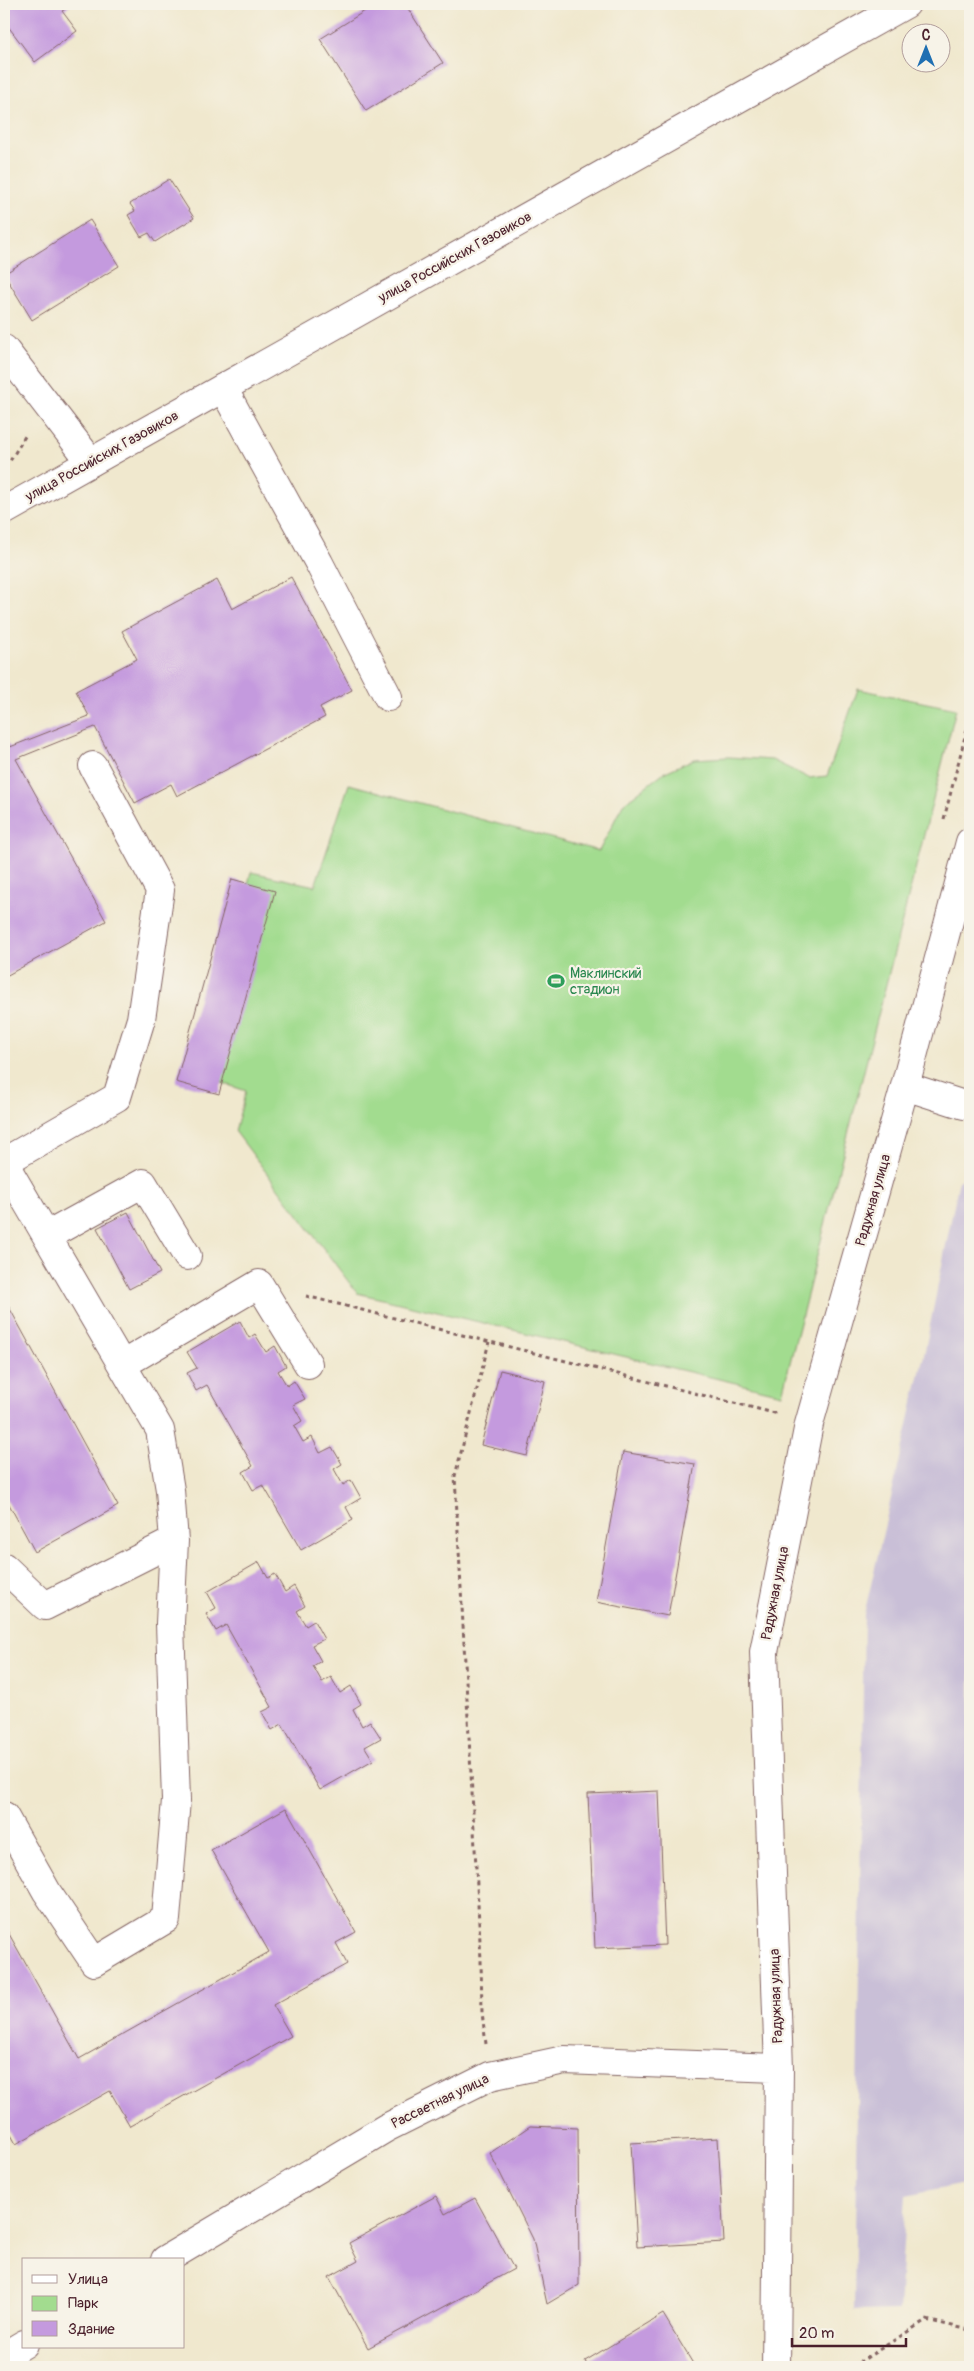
<svg xmlns="http://www.w3.org/2000/svg" width="974" height="2371" font-family="Pangolin,sans-serif">
<rect width="100%" height="100%" fill="#f7f3e8"/>
<filter id="ink" filterUnits="userSpaceOnUse"><feTurbulence type="fractalNoise" baseFrequency=".02" numOctaves="2"/><feDisplacementMap in="SourceGraphic" scale="10" xChannelSelector="R" yChannelSelector="G"/><feConvolveMatrix kernelMatrix="1 2 1 2 8 2 1 2 1" color-interpolation-filters="sRGB"/></filter>
<filter id="wash" filterUnits="userSpaceOnUse"><feTurbulence type="fractalNoise" baseFrequency=".0096" numOctaves="4" result="noise"/><feDisplacementMap in="SourceGraphic" scale="20" xChannelSelector="R" yChannelSelector="G"/><feGaussianBlur stdDeviation="1.12" result="paint"/><feColorMatrix in="noise" values="0 0 0 0 0 0 0 0 0 0 0 0 0 0 0 0 0 1.4 0 .05"/><feComposite in="paint" operator="in"/></filter>
<g filter="url(#wash)">
<rect width="100%" height="100%" fill="#f0e8ce"/>
<path fill="#c9bfd7" d="M970 1178V2182L906 2195 899 2310 854 2311 864 1615 924 1355 959 1180Z"/>
<path fill="#a2dc8f" stroke="#767e5d" d="M858 689 956 709 782 1394 357 1293 235 1131 246 1091 202 1076 251 872 315 886 349 784 599 851 623 804 663 773 694 759 729 757 772 760 809 778 827 776Z"/>
<g id="blocks">
<path fill="#c49ade" d="M4 4H73L62 11 77 31 35 62 4 21Z
M376 4H405L443 63 366 111 320 39Z
M169 179 194 218 155 242 149 233 141 237 128 215 135 211 130 204Z
M90 220 119 266 32 320 4 274Z
M291 577 352 690 320 707 325 717 177 796 171 784 135 803 95 727 16 759 106 921 4 977V736L10 747 89 716 76 691 137 659 122 631 217 580 232 609Z
M232 879 275 891 219 1094 176 1082Z
M128 1212 160 1273 129 1289 97 1228Z
M4 1298 118 1506 35 1552 4 1495Z
M240 1321 249 1338 255 1334 266 1352 275 1346 286 1366 278 1371 287 1386 294 1381 305 1399 293 1405 302 1421 294 1426 303 1442 312 1437 320 1453 332 1447 342 1464 334 1469 343 1485 351 1480 361 1498 346 1507 353 1520 301 1550 263 1485 253 1490 243 1472 253 1466 207 1385 196 1391 187 1373 197 1368 187 1352Z
M500 1370 545 1381 527 1456 481 1445Z
M623 1452 695 1464 668 1616 596 1602Z
M259 1562 268 1578 275 1574 285 1592 294 1586 305 1606 297 1611 306 1626 314 1621 324 1639 312 1645 321 1661 313 1666 322 1682 331 1677 340 1693 351 1686 361 1704 353 1709 362 1726 370 1721 381 1738 365 1747 373 1760 320 1790 282 1724 272 1730 262 1712 272 1707 226 1625 216 1631 206 1614 216 1608 207 1592Z
M659 1791 665 1945 595 1948 588 1794Z
M286 1808 356 1932 336 1943 347 1964 273 2005 291 2036 130 2126 110 2091 16 2144 4 2122V1925L79 2059 269 1952 211 1850Z
M530 2126 578 2128 579 2285 547 2304 533 2239 490 2153Z
M718 2138 724 2242 637 2247 631 2143Z
M436 2196 445 2214 475 2198 514 2269 368 2348 329 2277 358 2261 349 2243Z
M663 2314 695 2367H588L585 2361Z"/>
</g>
</g>
<g filter="url(#ink)">
<use href="#blocks" fill-opacity="0" stroke="#846564" stroke-width="1"/>
<g fill="none" stroke-linecap="round" stroke-linejoin="round">
<g stroke="#846564" stroke-width="30">
<path id="minor" d="M4 349 91 462
M223 388 319 563 388 697
M905 1086 964 1105 970 1104
M4 1162 117 1097 141 1019 160 890 93 766
M4 1163 160 1430 170 1490 174 1541 170 1623 176 1800 166 1919 94 1962 47 1892 4 1816
M47 1236 143 1183 187 1256
M122 1365 259 1284 308 1364
M4 1567 45 1606 174 1541
M165 2260 386 2128 490 2076 564 2060 779 2068
M4 2356 24 2344
M776 2367 779 2068 764 1652 809 1424 905 1086 970 842"/>
</g>
<g stroke="#846564" stroke-width="30">
<path id="major" d="M4 511 906 4"/>
</g>
<path stroke="#846564" stroke-width="3" stroke-dasharray="4 4" stroke-linecap="butt" d="M4 465 10 461 27 433
M944 819 970 717
M306 1296 778 1414
M486 2044 482 2013 481 1960 455 1476 489 1342
M852 2367 926 2320 970 2330"/>
<use href="#minor" stroke="#fff" stroke-width="28"/>
<use href="#major" stroke="#fff" stroke-width="28"/>
</g>
</g>
<defs>
<g id="stadium-bare" transform="scale(1.35)"><path d="M0-5a6.5 5 0 1 0 0 10a6.5 5 0 1 0 0-10ZM-3.5-1.8h7v3.6h-7Z" fill="#2e9e5b" stroke="#f7f3e8" stroke-width="2.5" paint-order="stroke"/></g>
</defs>
<g fill-rule="evenodd">
<use href="#stadium-bare" x="556" y="981"/>
</g>
<g text-anchor="middle" dominant-baseline="central" stroke-width="4.5" stroke-linejoin="round" paint-order="stroke">
<g font-size="14" fill="#4a1f2b" stroke="#f7f3e8">
<text transform="translate(455 257) rotate(-29)">улица Российских Газовиков</text>
<text transform="translate(102 456) rotate(-29)">улица Российских Газовиков</text>
<text transform="translate(873 1200) rotate(-74)">Радужная улица</text>
<text transform="translate(775 1593) rotate(-79)">Радужная улица</text>
<text transform="translate(776 1996) rotate(-92)">Радужная улица</text>
<text transform="translate(440 2101) rotate(-26)">Рассветная улица</text>
</g>
<g font-size="14" fill="#27864d" stroke="#f7f3e8" text-anchor="start">
<text x="570" y="973">Маклинский<tspan x="570" dy="16">стадион</tspan></text>
</g>
</g>
<rect width="974" height="2371" fill="none" stroke="#f7f3e8" stroke-width="20"/>
<rect x="22" y="2258" width="162" height="90" fill="#f7f3e8" stroke="#b29e9c"/>
<rect x="32" y="2275" width="25" height="8" fill="#ffffff" stroke="#b29e9c"/>
<text x="68" y="2284" font-size="15" fill="#4a1f2b">Улица</text>
<rect x="32" y="2296" width="25" height="15" fill="#a2dc8f" stroke="#b29e9c"/>
<text x="68" y="2308" font-size="15" fill="#4a1f2b">Парк</text>
<rect x="32" y="2321" width="25" height="15" fill="#c49ade" stroke="#b29e9c"/>
<text x="68" y="2334" font-size="15" fill="#4a1f2b">Здание</text>
<g transform="translate(926 48)"><circle r="24" fill="#f7f3e8" stroke="#b29e9c"/>
<path d="M0-4L9 19L0 12L-9 19Z" fill="#1f6fb2"/>
<text y="-8" font-size="14" font-weight="bold" text-anchor="middle" fill="#4a1f2b">С</text>
</g>
<path d="M792 2338v8h114v-8" fill="none" stroke="#4a1f2b" stroke-width="2.5"/>
<text x="799" y="2338" font-size="15" fill="#4a1f2b" stroke="#f7f3e8" stroke-width="4" paint-order="stroke">20 m</text>
</svg>
